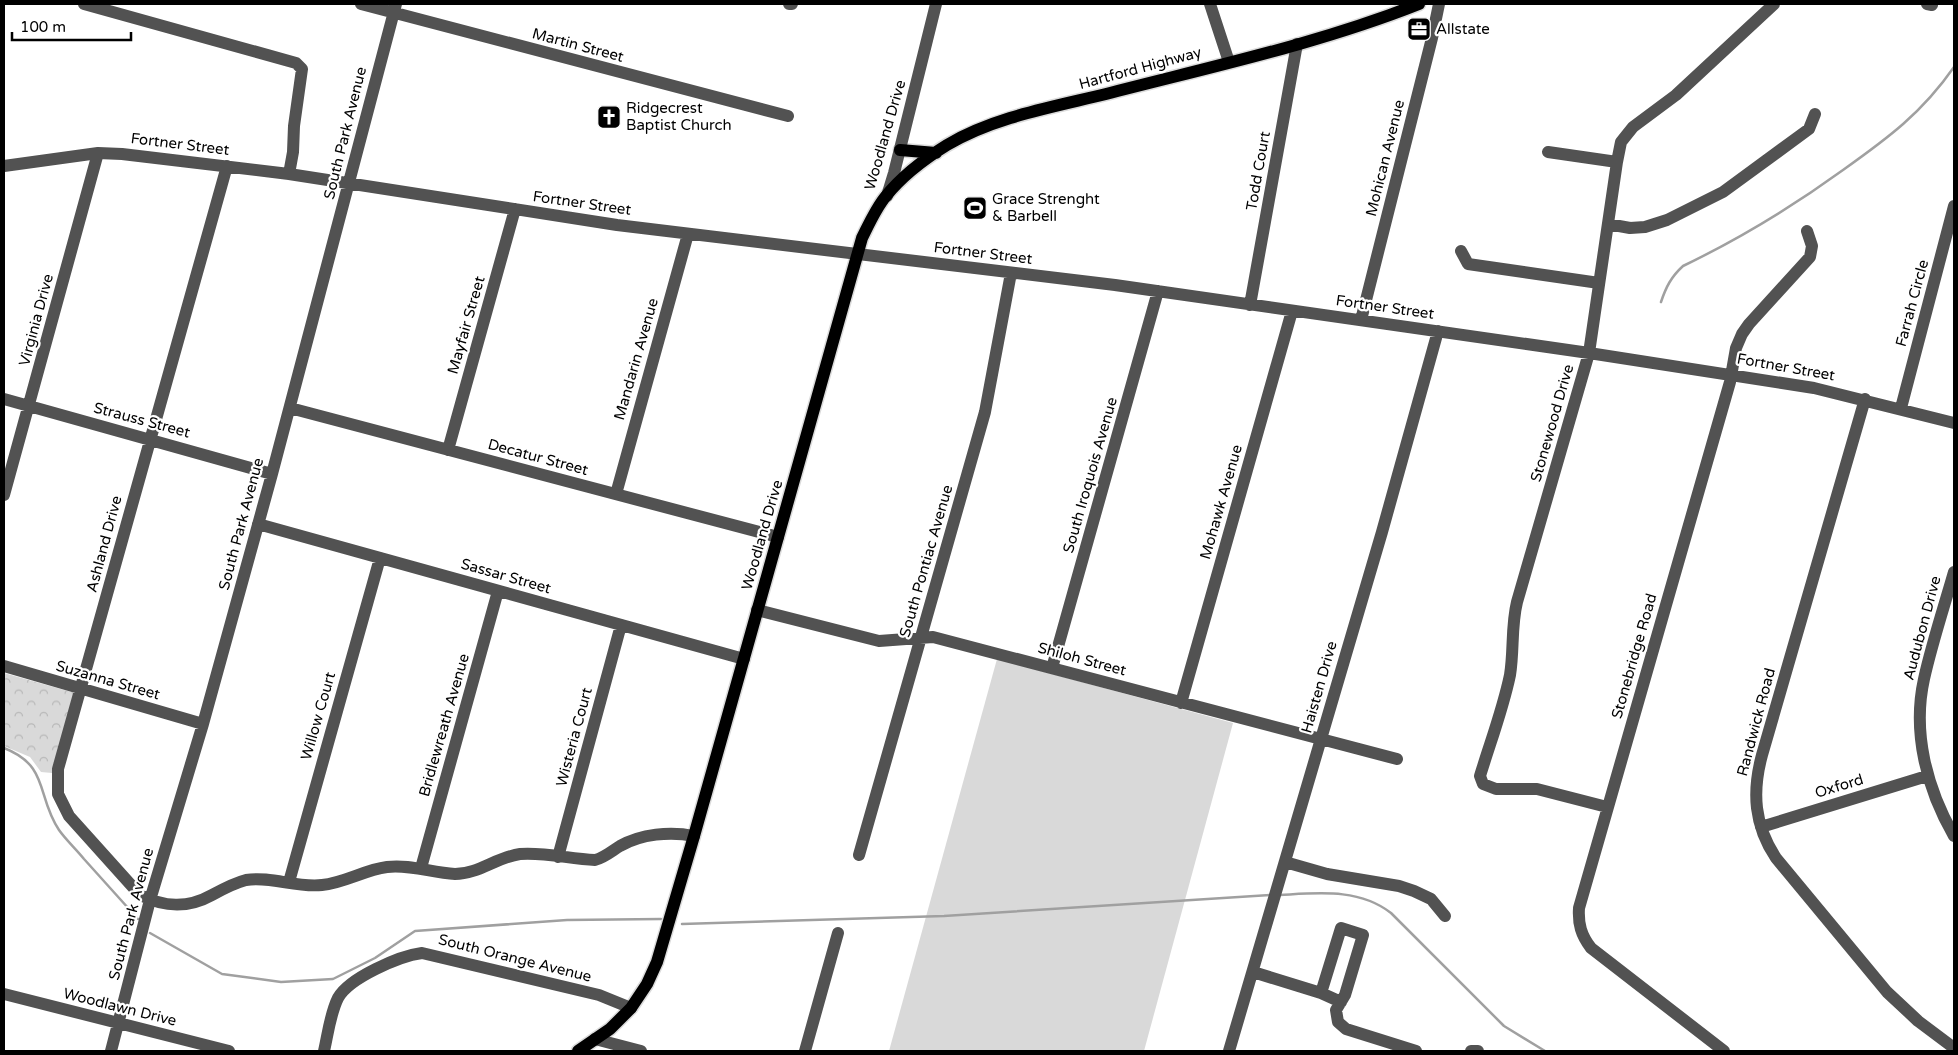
<svg xmlns="http://www.w3.org/2000/svg" width="1958" height="1055" font-family="'Varela Round',sans-serif">
<defs>
<pattern id="forest-crowns" width="20" height="18" patternUnits="userSpaceOnUse" patternTransform="scale(1.25)"><rect width="20" height="18" fill="#d9d9d9"/><path d="M2 6a3 3 0 1 1 6 0M12 15a3 3 0 1 1 6 0" fill="none" stroke="#b8b8b8"/></pattern>
</defs>
<rect width="100%" height="100%" fill="#fff"/>
<path fill="#d9d9d9" d="M997 659 1233 723 1144 1051H889Z"/>
<path fill="url(#forest-crowns)" d="M4 673 75 693 52 773 41 772 30 757 4 746Z"/>
<g fill="none" stroke-linecap="round" stroke-linejoin="round">
<path stroke="#a0a0a0" stroke-width="2.5" d="M1661 302C1666 287 1671 277 1683 266 1739 239 1792 207 1843 170 1888 138 1922 113 1954 67
M4 748C50 766 36 796 59 830 66 840 76 849 84 859 102 879 120 899 138 919
M1280 895C1318 893 1359 888 1391 913L1504 1026 1545 1051
M682 924 944 916 1270 895
M150 933 222 974 281 982 333 979 375 958 415 931 567 920 661 919"/>
<g stroke="#dbdbdb" stroke-width="15">
<path id="major" d="M900 150 936 153
M578 1051 610 1029 631 1008 647 984 657 962 694 836 862 238C869 224 876 208 886 196 902 176 926 158 947 145 994 117 1053 107 1106 94 1210 67 1318 44 1419 4"/>
</g>
<path stroke="#525252" stroke-width="12" d="M84 4 296 63 302 69 294 126 293 152 289 174
M361 4 788 116
M789 4H792
M1210 4 1229 62
M1927 4 1932 5
M1548 152 1617 162
M4 166 98 153 122 154 289 174 617 225 1115 285 1589 353 1814 388 1954 423
M227 166 58 769V794L69 816 140 895C164 907 187 909 212 895 223 889 234 883 246 880 272 876 296 888 322 885 344 883 364 870 387 867 410 864 432 873 455 874 478 874 497 857 520 854 545 852 570 859 595 860 604 858 612 851 620 846 641 834 670 831 694 836
M887 196 894 173 936 4
M1608 224 1630 228 1645 227 1667 220 1723 192 1809 129 1815 114
M1461 251 1468 264 1599 283
M1250 305 1297 44
M1361 320 1432 38 1439 4
M4 399 272 474
M1865 399 1762 755C1752 792 1754 825 1776 858L1887 992 1918 1021 1954 1048
M290 408 778 537
M1901 408 1954 206
M448 450 515 209
M616 494 688 234
M4 495 98 153
M258 524 744 659
M1954 572C1944 607 1932 643 1924 679 1912 733 1927 789 1954 836
M757 610 879 641 933 637 1397 759
M4 666 203 724
M1052 668 1158 291
M1181 703 1292 311
M1607 807 1537 789H1496L1483 784 1480 776C1490 743 1503 709 1510 675 1514 651 1511 626 1517 602L1589 353 1617 162 1621 142 1633 127 1676 95 1774 4
M1761 827 1927 776
M859 855 985 412 1011 273
M558 857 621 625
M1285 862 1327 874 1399 886 1414 891 1431 899 1445 916
M421 868 498 591
M289 882 380 558
M1253 972 1321 993 1341 1002
M1321 993 1341 928 1363 935 1345 995 1336 1010 1338 1022 1346 1029 1416 1051
M4 994 229 1051
M595 1039 641 1051
M111 1051 150 900 203 724 272 474 396 4
M324 1051C328 1034 330 1014 338 998 349 978 399 956 422 953L599 995 631 1008
M805 1051 838 933
M1229 1051 1382 532 1438 331
M1471 1051H1478
M1724 1051 1591 948C1581 935 1578 924 1579 908L1730 382 1736 348 1742 334 1749 324 1810 257 1812 246 1807 231"/>
<use href="#major" stroke="#000" stroke-width="12"/>
</g>
<defs>
<g id="office-square" transform="scale(1.25)"><rect x="-9" y="-9" width="18" height="18" rx="4" fill="#000" stroke="#fff"/><path d="M-6-3h4V-5.5h4V-3h4V5H-6ZM-1-4.5V-3h2v-1.5ZM-6 0V1H6V0Z" fill="#fff"/></g>
<g id="church-square" transform="scale(1.25)"><rect x="-9" y="-9" width="18" height="18" rx="4" fill="#000" stroke="#fff"/><path d="M-1.2-6h2.4v3.5h3.3v2.4h-3.3V6h-2.4V-.1h-3.3v-2.4h3.3Z" fill="#fff"/></g>
<g id="stadium-square" transform="scale(1.25)"><rect x="-9" y="-9" width="18" height="18" rx="4" fill="#000" stroke="#fff"/><path d="M0-5a6.5 5 0 1 0 0 10a6.5 5 0 1 0 0-10ZM-3.5-1.8h7v3.6h-7Z" fill="#fff"/></g>
</defs>
<g fill-rule="evenodd">
<use href="#office-square" x="1419" y="29"/>
<use href="#church-square" x="609" y="117"/>
<use href="#stadium-square" x="975" y="208"/>
</g>
<g text-anchor="middle" dominant-baseline="central" stroke-width="4.5" stroke-linejoin="round" paint-order="stroke">
<g font-size="15" fill="#000" stroke="#fff" text-anchor="start">
<text x="1436" y="29">Allstate</text>
<text x="626" y="108">Ridgecrest<tspan x="626" dy="17">Baptist Church</tspan></text>
<text x="992" y="199">Grace Strenght<tspan x="992" dy="17">&amp; Barbell</tspan></text>
</g>
<g font-size="15" fill="#000" stroke="#fff">
<text transform="translate(578 45) rotate(15)">Martin Street</text>
<text transform="translate(1140 68) rotate(-15)">Hartford Highway</text>
<text transform="translate(345 133) rotate(-76)">South Park Avenue</text>
<text transform="translate(885 135) rotate(-74)">Woodland Drive</text>
<text transform="translate(180 144) rotate(7)">Fortner Street</text>
<text transform="translate(1385 158) rotate(-76)">Mohican Avenue</text>
<text transform="translate(1258 171) rotate(-80)">Todd Court</text>
<text transform="translate(582 203) rotate(8)">Fortner Street</text>
<text transform="translate(983 253) rotate(7)">Fortner Street</text>
<text transform="translate(1912 303) rotate(-75)">Farrah Circle</text>
<text transform="translate(1385 307) rotate(8)">Fortner Street</text>
<text transform="translate(36 320) rotate(-75)">Virginia Drive</text>
<text transform="translate(466 325) rotate(-74)">Mayfair Street</text>
<text transform="translate(636 359) rotate(-74)">Mandarin Avenue</text>
<text transform="translate(1786 367) rotate(10)">Fortner Street</text>
<text transform="translate(142 420) rotate(15)">Strauss Street</text>
<text transform="translate(1552 423) rotate(-74)">Stonewood Drive</text>
<text transform="translate(538 457) rotate(15)">Decatur Street</text>
<text transform="translate(1090 475) rotate(-74)">South Iroquois Avenue</text>
<text transform="translate(1221 502) rotate(-74)">Mohawk Avenue</text>
<text transform="translate(241 524) rotate(-75)">South Park Avenue</text>
<text transform="translate(762 535) rotate(-74)">Woodland Drive</text>
<text transform="translate(104 544) rotate(-75)">Ashland Drive</text>
<text transform="translate(926 561) rotate(-74)">South Pontiac Avenue</text>
<text transform="translate(506 576) rotate(16)">Sassar Street</text>
<text transform="translate(1922 628) rotate(-75)">Audubon Drive</text>
<text transform="translate(1634 656) rotate(-74)">Stonebridge Road</text>
<text transform="translate(1082 659) rotate(15)">Shiloh Street</text>
<text transform="translate(108 680) rotate(16)">Suzanna Street</text>
<text transform="translate(1319 687) rotate(-74)">Haisten Drive</text>
<text transform="translate(318 716) rotate(-74)">Willow Court</text>
<text transform="translate(1756 722) rotate(-75)">Randwick Road</text>
<text transform="translate(444 725) rotate(-74)">Bridlewreath Avenue</text>
<text transform="translate(574 737) rotate(-75)">Wisteria Court</text>
<text transform="translate(1839 786) rotate(-17)">Oxford</text>
<text transform="translate(131 914) rotate(-75)">South Park Avenue</text>
<text transform="translate(515 958) rotate(14)">South Orange Avenue</text>
<text transform="translate(120 1007) rotate(14)">Woodlawn Drive</text>
</g>
</g>
<rect width="1958" height="1055" fill="none" stroke="#000000" stroke-width="10"/>
<path d="M12 32v8h119v-8" fill="none" stroke="#000000" stroke-width="2.5"/>
<text x="20" y="32" font-size="15" fill="#000000" stroke="#ffffff" stroke-width="4" paint-order="stroke">100 m</text>
</svg>
